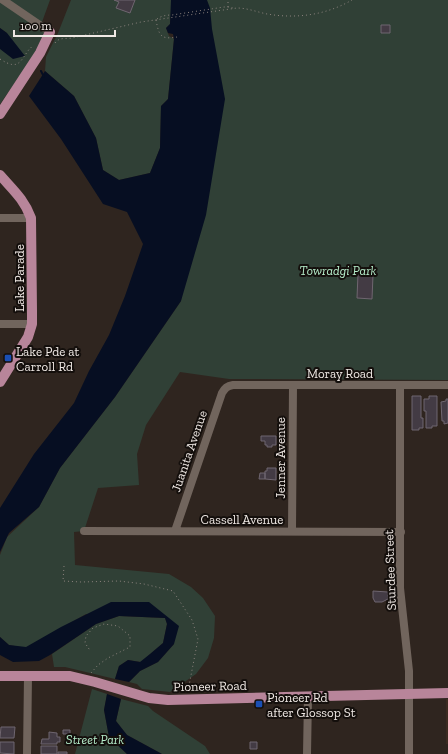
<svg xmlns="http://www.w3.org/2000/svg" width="448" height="754" font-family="'Zilla Slab',serif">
<rect width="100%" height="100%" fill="#2f251f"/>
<path fill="#3b2b21" d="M446 699H448V744H446Z"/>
<path fill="#304036" d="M0 0H50L42 22 47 37 0 104V49L7 33 0 28Z
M71 0H171L172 1 170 24 166 28 169 36 174 39 168 99 161 106 160 148 150 173 119 180 103 170 96 138 74 96 45 71 46 57 58 33Z
M206 0H448V380L229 379 180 372 146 425 137 454 139 485 98 488 84 531 74 532 75 565 169 574 191 587 203 598 215 616 214 638 208 658 196 674 170 692 142 689 137 684 129 682 140 671 158 662 174 644 165 616 86 614 26 648 9 645 0 637V555L7 537 39 507 60 468 115 397 181 301Z
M119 616 165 618 167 624 163 643 141 662 128 660 119 666 115 679 65 667H54L52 654 96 624Z
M92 689 107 694 104 710 109 737 127 754H75Z
M121 699 148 706 153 711 205 746 210 754H162L127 735 116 721Z"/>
<path fill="#060e22" d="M171 0H207L210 8 212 29 225 99 206 215 181 301 115 397 60 468 39 507 9 533 0 552V508L34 454 74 403 89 371 109 335 125 296 143 244 127 212 103 204 61 139 29 96 45 71 74 96 96 138 103 170 119 180 150 173 160 148 161 106 168 99 174 39 173 34 168 33 166 28 170 24Z
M0 28 7 33 25 56 13 59 0 49Z
M111 602H149L179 626 174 644 158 662 140 671 129 682 115 679 119 666 128 660 140 662 150 654 163 643 167 624 165 618 119 616 96 624 50 655 39 661 13 662 0 655V637L9 645 26 647 61 627Z
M107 694 121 699 116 721 127 735 162 754H127L109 737 104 710Z"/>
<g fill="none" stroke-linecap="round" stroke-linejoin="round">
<path stroke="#060e22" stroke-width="2" d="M41 71 44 77"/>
</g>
<path fill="#433b44" stroke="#6f6670" d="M114 0H135L130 13 116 8 119 2Z
M381 25H390V33H381Z
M358 274 373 275 372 299 357 298Z
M412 396H421V418H423V428H419V430H412Z
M429 396H437V426H432V428H426V411H424V399H429Z
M446 399H448V423L444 424V421H442L441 402 446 401Z
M261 436H276V445H272V447H267V445H265V441H261Z
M267 468H276V480L265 479V471H267Z
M260 473H265V479H259Z
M373 591 388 592V599L382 602H375L373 598Z
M1 727H15L14 738H0Z
M63 730H70V734H63Z
M49 732 57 733V737H60V742H57V744H41L42 739H49Z
M0 742H14V754L0 753Z
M250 742H257V749H250Z
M41 746H57V754H41Z
M58 752H67V754H58Z"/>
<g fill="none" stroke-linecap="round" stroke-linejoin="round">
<path stroke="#8c837e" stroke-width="1" stroke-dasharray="1 3" stroke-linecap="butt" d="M228 7V0
M157 19C161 16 166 15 172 15L224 7H228L233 8
M156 20C159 35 160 40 177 37
M55 43C59 37 66 39 72 38L141 22 237 8C247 8 257 12 267 14 297 19 326 15 352 0
M0 59C20 72 20 60 31 47L32 48
M64 566 63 581 81 582 119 581 144 584 173 591 192 620 198 639 188 691
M91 673 98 665 108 658 130 647V636L118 626 104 624 93 628 86 636 85 643 89 649 92 650"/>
<path stroke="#71655d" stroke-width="8" d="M3 0 50 32
M0 218H31
M0 324H32
M400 385V588L409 671V754
M84 531 401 532
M175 531 222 393C225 388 227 386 233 385H448
M292 531 293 385
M27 754 28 676
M307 754 308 697"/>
<path stroke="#b8859a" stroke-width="10" d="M0 114 40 53 50 32
M0 175C13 190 24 199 31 218L32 310V324L28 337 0 382
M0 676H70L95 682 149 698 168 700 448 693"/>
</g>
<g fill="#1a4fb4" stroke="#140f0c" stroke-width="1.5">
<rect x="4" y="354" width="8" height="8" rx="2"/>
<rect x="255" y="700" width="8" height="8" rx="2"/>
</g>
<g text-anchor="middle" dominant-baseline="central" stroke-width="4" stroke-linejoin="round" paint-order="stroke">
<g font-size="13" font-style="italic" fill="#b6eecb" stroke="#140f0c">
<text x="338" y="270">Towradgi Park</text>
<text x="95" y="739">Street Park</text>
</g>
<g font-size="13" fill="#efe8e4" stroke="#140f0c">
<text transform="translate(19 278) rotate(-90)">Lake Parade</text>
<text x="340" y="373">Moray Road</text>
<text transform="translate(189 451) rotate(-71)">Juanita Avenue</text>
<text transform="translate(280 458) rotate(-90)">Jenner Avenue</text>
<text x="242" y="519">Cassell Avenue</text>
<text transform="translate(390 570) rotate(-92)">Sturdee Street</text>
<text transform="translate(210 686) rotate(-1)">Pioneer Road</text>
</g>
<g font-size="13" fill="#efe8e4" stroke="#140f0c" text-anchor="start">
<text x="16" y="351">Lake Pde at<tspan x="16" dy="15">Carroll Rd</tspan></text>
<text x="267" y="697">Pioneer Rd<tspan x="267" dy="15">after Glossop St</tspan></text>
</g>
</g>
<path d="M14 30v6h101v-6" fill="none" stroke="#efe8e4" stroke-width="2"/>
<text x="20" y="30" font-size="12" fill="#efe8e4" stroke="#140f0c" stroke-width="3" paint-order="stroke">100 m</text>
</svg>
